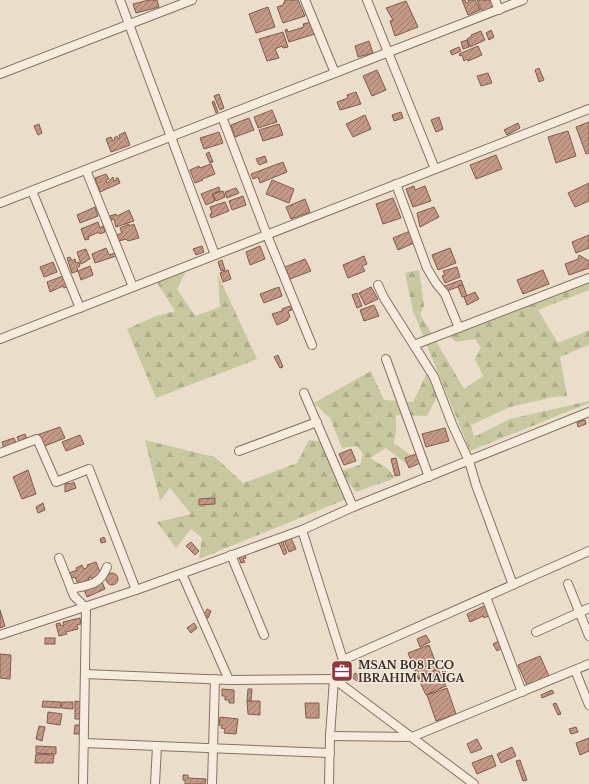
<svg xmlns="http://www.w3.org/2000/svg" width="589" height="784" font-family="'Libre Baskerville',serif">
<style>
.forest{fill:url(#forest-firs)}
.building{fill:url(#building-hatch);stroke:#825a4a}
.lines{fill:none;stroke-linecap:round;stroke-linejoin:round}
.minor-casing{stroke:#867061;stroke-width:10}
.minor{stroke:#f6ecde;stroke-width:8}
.labels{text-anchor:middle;stroke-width:3;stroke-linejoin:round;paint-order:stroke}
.poi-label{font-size:11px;font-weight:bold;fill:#382b23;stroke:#f3e9da;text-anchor:start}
</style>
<defs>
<pattern id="forest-firs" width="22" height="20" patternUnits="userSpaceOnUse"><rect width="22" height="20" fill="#c8c8a0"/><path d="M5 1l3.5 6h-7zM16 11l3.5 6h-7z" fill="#adac8a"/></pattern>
<pattern id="building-hatch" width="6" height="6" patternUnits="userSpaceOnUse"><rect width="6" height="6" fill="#c49886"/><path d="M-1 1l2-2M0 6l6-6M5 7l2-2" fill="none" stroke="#a07c6d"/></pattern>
</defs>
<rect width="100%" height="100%" fill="#eadecb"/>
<!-- forest -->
<g class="forest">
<path d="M187,269l-10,20 18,27 25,-9 -2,-32 39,84 -101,39 -29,-69 29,-13 19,-5 -19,-30z"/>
<path d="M419,270l5,36 -4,8 44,75 19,-13 -8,-17 6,-11 -6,-9 -19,3 -13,-11 146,-52v11l-51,20 20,33 31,-13v15l-29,12 7,39 -13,1 -44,10 -39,18 3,12 36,-18 79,-18v2l-119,48 -57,-140 -8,-38z"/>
<path d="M371,371l13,29 29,2 14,-29 10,24 -10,19 -31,-1v16l-2,12 18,13 -4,9 -22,-17 -16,10 18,11 7,9 -39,14 -16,-21 20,-6 3,-11 -6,-8 -15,2 -12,-30 -16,-15z"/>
<path d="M145,440l70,17 28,26 54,-20 12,-23 15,2 25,56 -150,61 3,-21 -11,-9 -15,19 -19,-26 34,-8 -21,-26 -10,13z"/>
</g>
<!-- building -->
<g class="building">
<path d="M149,0h8l2,7 -23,6 -3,-9z"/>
<path d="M285,0h13l7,16 -22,7 -6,-16 6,-2z"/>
<path d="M462,0h3l1,3 3,-1 -1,-2h7l5,10 -12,5z"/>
<path d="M477,0h14l3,7 -12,5z"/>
<path d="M406,1l12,26 -23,9 -5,-15 3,-1 -7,-12z"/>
<path d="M268,7l7,20 -19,6 -7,-19z"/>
<path d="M311,22l4,12 -26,8 -4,-12 2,-1 1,3 16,-5 -1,-3z"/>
<path d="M491,30l3,7 -5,3 -3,-7z"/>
<path d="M481,31l4,9 -15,7 -3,-8 5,-3 -1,-1z"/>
<path d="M283,32l5,15 -5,1 -1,-2 -7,3 4,9 -12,3 -8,-22z"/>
<path d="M467,40l2,7 -6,2 -2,-7z"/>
<path d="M369,41l4,12 -15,4 -3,-11z"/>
<path d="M478,46l4,9 -14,6 -1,-2 -3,2 -2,-6 -2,1 -1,-2z"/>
<path d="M459,47l2,4 -9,4 -2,-4z"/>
<path d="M539,68l5,12 -5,2 -4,-12z"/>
<path d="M377,70l9,20 -14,6 -9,-20z"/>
<path d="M488,73l4,10 -11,3 -4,-10z"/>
<path d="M356,92l5,12 -21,6 -3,-8 11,-4 -1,-3z"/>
<path d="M219,94l5,14 -4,2 -6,-14z"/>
<path d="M214,101l4,11 -2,1 -4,-11z"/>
<path d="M272,110l5,12 -19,6 -4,-11z"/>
<path d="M401,112l2,6 -9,3 -2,-6z"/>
<path d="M365,115l6,14 -18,8 -7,-13z"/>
<path d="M439,117l4,12 -7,3 -5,-12z"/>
<path d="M249,118l5,12 -19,7 -4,-12z"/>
<path d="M589,122v31l-3,1 -10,-27z"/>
<path d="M518,123l2,5 -13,7 -3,-5z"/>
<path d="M39,124l3,9 -4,2 -4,-9z"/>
<path d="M279,124l4,11 -20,6 -4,-11z"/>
<path d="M568,131l8,25 -20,7 -8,-26z"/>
<path d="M125,132l5,13 -19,7 -5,-13 5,-2 2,4 2,-1 -1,-2 3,-2 1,3 2,-1 -1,-3z"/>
<path d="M219,132l4,11 -19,6 -4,-11z"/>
<path d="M209,152l4,10 -3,1 -4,-9z"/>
<path d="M496,155l6,14 -26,10 -6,-14z"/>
<path d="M265,156l2,6 -8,3 -3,-6z"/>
<path d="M283,162l4,10 -27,11 -2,-6 -5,2 -2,-5z"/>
<path d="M211,164l4,10 -13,5 1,1 -8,3 -5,-13 9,-4 1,2z"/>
<path d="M106,174l3,5 -3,1 1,3 6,-6 1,4 3,-1 -1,-2h2l2,5 -20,9 -5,-14z"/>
<path d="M272,180l22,9 -5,14 -23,-9z"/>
<path d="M589,183v18l-14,6 -7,-14z"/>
<path d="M414,186l1,4 10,-4 6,15 -18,6 -7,-18z"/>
<path d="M219,187l1,4 -8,3 3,7 -9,4 -5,-11z"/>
<path d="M236,188l3,5 -12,5 -2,-6z"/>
<path d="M223,191l2,6 -9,4 -3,-7z"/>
<path d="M243,196l3,9 -14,5 -3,-9z"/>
<path d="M393,198l8,20 -18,6 -7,-20z"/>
<path d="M305,199l5,13 -19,7 -5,-12z"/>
<path d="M225,202l4,9 -18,7 -1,-4 2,-1 -2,-6z"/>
<path d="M95,207l3,9 -18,7 -3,-8z"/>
<path d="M434,207l5,10 -19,10 -3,-14z"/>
<path d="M129,210l5,11 -18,6 -2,-8 -3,1 -1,-4 6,-2 1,2z"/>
<path d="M98,222l2,6 3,-2 2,6 -5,2 -1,-2 -11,5 1,2 -4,1 -4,-11z"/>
<path d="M129,224v2l5,-2 5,14 -11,3 -2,-2 -7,2 -2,-6 5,-2 -2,-5z"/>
<path d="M410,231l4,12 -16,7 -5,-12z"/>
<path d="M589,235v13l-13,5 -4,-11z"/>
<path d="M202,246l2,6 -8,3 -3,-6z"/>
<path d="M260,246l5,13 -15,6 -4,-13z"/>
<path d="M106,248l3,7 6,-2 1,3 -21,7 -3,-9z"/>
<path d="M450,248l6,15 -18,7 -6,-15z"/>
<path d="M86,249l4,10 -3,1v1l-6,3 -4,-12z"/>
<path d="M579,255l10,6v7l-20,7 -4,-11 13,-5z"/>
<path d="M364,256l3,8 -5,2 3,5 -17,7 -5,-13z"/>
<path d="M70,257l2,4 3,-2 1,4 3,-1 1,4 -3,2 1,3 12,-5 3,9 -12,5 -3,-9 -6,2 -5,-15z"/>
<path d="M305,259l6,12 -21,8 -5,-12z"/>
<path d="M222,260l3,10 -4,1 -3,-9z"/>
<path d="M53,262l4,10 -13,5 -4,-10z"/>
<path d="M457,267l3,10 -15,6 -3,-7 3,-1 -2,-4z"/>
<path d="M228,270l3,9 -8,3 -3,-9z"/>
<path d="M543,270l6,14 -26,10 -6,-14z"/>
<path d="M63,276l7,10 -6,2 -1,-2 -13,6 -3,-10z"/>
<path d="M461,280l2,5 -19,7 -2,-5z"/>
<path d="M463,285l4,11 -5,1 -4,-11z"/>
<path d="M279,287l3,9 -18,7 -4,-9z"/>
<path d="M371,287l7,12 -13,6 -6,-12z"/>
<path d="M475,292l4,7 -12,6 -3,-8z"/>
<path d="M357,293l5,13 -5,2 -5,-13z"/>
<path d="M374,305l5,11 -15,5 -4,-11z"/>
<path d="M290,306l2,4 -4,1 2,6 -2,1v2l-11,5 -5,-11 10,-3v-2z"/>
<path d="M278,355l5,12 -3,1 -6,-11z"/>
<path d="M585,420l1,4 -8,3 -1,-5z"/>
<path d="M60,427l5,11 -23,9 -5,-12z"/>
<path d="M445,428l4,13 -23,6 -4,-13z"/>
<path d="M25,434l2,5 -8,3 -2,-5z"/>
<path d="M80,435l4,9 -18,7 -4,-9z"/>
<path d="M14,438l3,7 -13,4 -2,-7z"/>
<path d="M351,449l5,12 -12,4 -5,-11z"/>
<path d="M416,454l4,9 -11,5 -4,-10z"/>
<path d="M396,458l4,17 -5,1 -4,-17z"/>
<path d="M28,470l8,24 -14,5 -9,-22z"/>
<path d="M74,482l2,6 -11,4v-8l4,-1 1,1z"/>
<path d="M215,498v6l-16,1v-6z"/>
<path d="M43,503l2,7 -7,3 -2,-6z"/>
<path d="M104,537l2,5 -5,1 -1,-4z"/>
<path d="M291,538l5,11 -7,3 -5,-12z"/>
<path d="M191,542l8,9 -4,4 -9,-9z"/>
<path d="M283,542l4,11 -3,2 -5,-12z"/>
<path d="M245,555l1,3 -3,1 2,3 -4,1 -2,-6z"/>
<path d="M96,562l6,15 -9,3 -1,-3 -4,1 1,2 -7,4 -2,-1 -2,1 -3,-7 -3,1 -3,-5 8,-3 -1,-2 6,-3 2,4 4,-2 -1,-2z"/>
<circle cx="112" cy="579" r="6"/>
<path d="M102,582l3,7 -18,8 -3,-7z"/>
<path d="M486,605l5,10 -7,3 -1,-2 -13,6 -3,-8z"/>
<path d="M207,609l4,2 -3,7 -4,-3z"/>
<path d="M0,610l5,16 -5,2z"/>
<path d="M80,618l1,6 -4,1 1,4 -12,3 1,2 -8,2 -3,-12 4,-1 1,3 3,-1 -1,-3z"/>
<path d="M194,623l3,5 -6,5 -4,-5z"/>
<path d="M426,635l4,7 -10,5 -3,-8z"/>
<rect x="45" y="638" width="10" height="6"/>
<path d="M499,641l3,7 -5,3 -4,-7z"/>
<path d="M429,645l9,24 -20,9 -10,-25z"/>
<path d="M0,654l11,1 -1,24 -10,-1z"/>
<path d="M540,656l9,20 -22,9 -9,-20z"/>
<path d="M438,669l8,17 -20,9 -8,-17z"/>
<path d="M355,673l8,5 -4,5 -7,-6z"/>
<path d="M447,688l9,26 -20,7 -9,-26z"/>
<path d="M222,689l12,1v13h-5v-3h-4v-4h-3z"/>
<path d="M248,689h4l-1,12h-4z"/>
<path d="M552,690l2,3 -12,5 -1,-3z"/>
<path d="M43,701l18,1 -1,6 -18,-1z"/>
<path d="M75,701l6,1 -1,17h-5z"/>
<path d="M247,701h13v14l-12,-1z"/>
<path d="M62,702h11v7l-12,-1z"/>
<path d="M305,703h14v15h-13z"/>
<path d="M556,703l5,11 -3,1 -5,-11z"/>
<path d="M48,712l14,2 -2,11 -13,-2z"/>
<path d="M220,717l18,2 -2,15 -12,-1 1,-4 -4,-1 1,-2 -3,-1z"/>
<path d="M75,725h5l-1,9h-5z"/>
<path d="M39,726l6,1 -3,14 -6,-2z"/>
<path d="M576,727l2,5 -7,2 -2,-5z"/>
<path d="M589,738v13l-9,4 -4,-12z"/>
<path d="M477,739l5,10 -11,4 -4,-9z"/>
<path d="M36,746l20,1v7l-20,-1z"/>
<path d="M512,747l4,9 -15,7 -4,-9z"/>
<path d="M36,754l18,1 -1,8h-18z"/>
<path d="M492,755l4,11 -19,8 -5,-11z"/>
<path d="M520,760l7,20 -4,1 -7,-20z"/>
<path d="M183,775h5v3l18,1 -1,5h-20v-4h-2z"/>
</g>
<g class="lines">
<!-- minor casing -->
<g class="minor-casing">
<g id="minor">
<path d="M120,0l95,255"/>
<path d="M305,0l30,73"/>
<path d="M367,0l68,169"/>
<path d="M495,0l4,10"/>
<path d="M0,74l192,-74"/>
<path d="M222,117l45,118 45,110"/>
<path d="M86,170l47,117"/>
<path d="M396,184l31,84 9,15 9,11 14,34"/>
<path d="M32,191l48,117"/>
<path d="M0,203l523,-203"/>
<path d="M378,285l6,13 50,79 18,47 17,37 7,24 37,100"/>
<path d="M0,339l589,-230"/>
<path d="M414,345l175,-67"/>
<path d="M386,359l43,118"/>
<path d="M304,393l49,114"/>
<path d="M239,451l78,-29"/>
<path d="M0,453l37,-14 19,43 33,-13 47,121"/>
<path d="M302,530l41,130"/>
<path d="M231,555l33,80"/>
<path d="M59,558l15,38 12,12 -3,176"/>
<path d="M182,574l47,106"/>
<path d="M568,584l21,52"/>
<path d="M71,589c18,-4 29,-4 36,-22"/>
<path d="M486,597l36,95"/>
<path d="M536,632l53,-24"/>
<path d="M0,635l136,-45 166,-60 51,-23 236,-95"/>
<path d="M575,670l14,35"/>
<path d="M85,674l144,6 105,-1 140,105"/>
<path d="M330,736l82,1 177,-73"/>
<path d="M84,743l246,10"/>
<path d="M155,784l2,-38"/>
<path d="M212,784l3,-105"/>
<path d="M329,784l1,-48 4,-57 9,-19 246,-109"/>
</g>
</g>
<!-- minor -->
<use href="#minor" class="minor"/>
</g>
<!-- icons -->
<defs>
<g id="office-square" transform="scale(1.15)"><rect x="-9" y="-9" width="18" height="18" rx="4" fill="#8e3842" stroke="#f3e9da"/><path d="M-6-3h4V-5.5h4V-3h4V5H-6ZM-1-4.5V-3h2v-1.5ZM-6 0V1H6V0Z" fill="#fff"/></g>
</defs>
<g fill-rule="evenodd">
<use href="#office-square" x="342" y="671"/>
</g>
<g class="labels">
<!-- poi labels -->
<g class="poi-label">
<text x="358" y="669">MSAN B08 PCO<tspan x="358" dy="13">IBRAHIM MAÏGA</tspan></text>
</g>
</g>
</svg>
